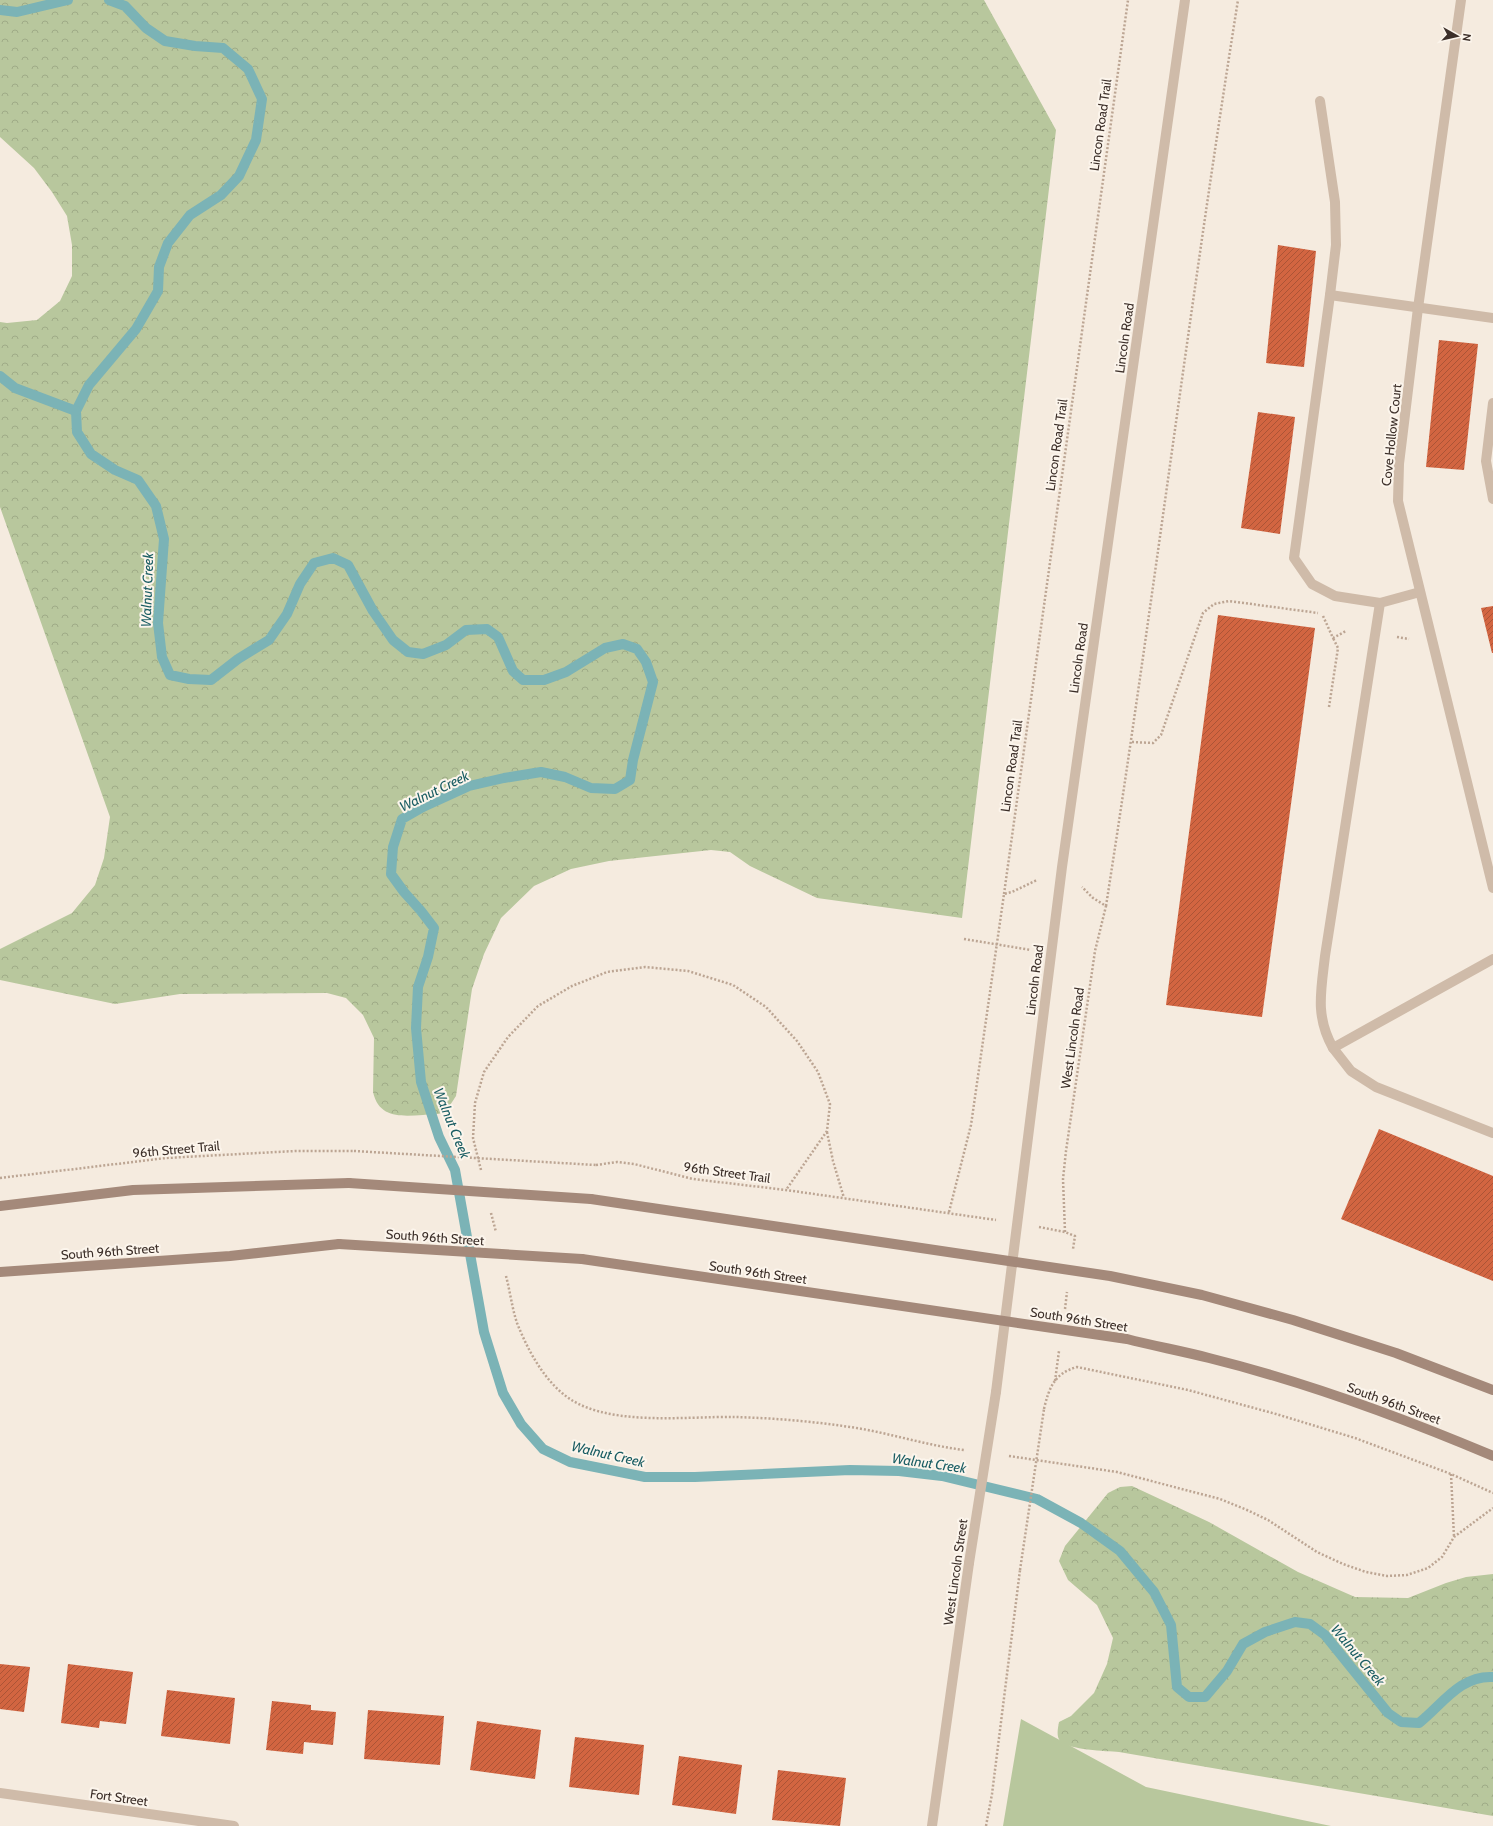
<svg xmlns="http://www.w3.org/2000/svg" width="1493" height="1826" font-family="Cabin,sans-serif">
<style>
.grass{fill:#b8c79d}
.forest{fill:url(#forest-crowns)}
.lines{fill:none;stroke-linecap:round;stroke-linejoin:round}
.stream{stroke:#7bb3b6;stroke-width:10}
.building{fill:url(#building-hatch)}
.path{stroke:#bca593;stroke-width:2.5;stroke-dasharray:2 2;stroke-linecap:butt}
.service{stroke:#cfbba9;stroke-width:10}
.minor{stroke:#cfbba9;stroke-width:10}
.tertiary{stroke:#cfbba9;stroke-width:10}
.secondary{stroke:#a4897a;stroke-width:10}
.path-bridge{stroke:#bca593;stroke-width:2.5;stroke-dasharray:2 2;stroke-linecap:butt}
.tertiary-bridge{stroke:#cfbba9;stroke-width:10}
.secondary-bridge{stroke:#a4897a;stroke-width:10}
.labels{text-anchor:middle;stroke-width:4;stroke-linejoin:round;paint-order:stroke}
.street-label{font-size:13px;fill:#3c2f29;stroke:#fcf5ec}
.water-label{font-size:14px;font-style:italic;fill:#1a5d63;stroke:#fcf5ec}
</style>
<defs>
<pattern id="forest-crowns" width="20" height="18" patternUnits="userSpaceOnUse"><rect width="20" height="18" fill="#b8c79d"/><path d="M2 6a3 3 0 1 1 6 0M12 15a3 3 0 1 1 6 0" fill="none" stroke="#9fab87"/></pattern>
<pattern id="building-hatch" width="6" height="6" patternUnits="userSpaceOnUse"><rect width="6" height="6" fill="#d26541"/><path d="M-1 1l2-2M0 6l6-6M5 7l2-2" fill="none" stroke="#ac5436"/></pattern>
</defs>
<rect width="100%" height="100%" fill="#f5ebdf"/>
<!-- grass -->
<path class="grass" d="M1021,1719l125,68 185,39h-328z"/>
<!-- forest -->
<g class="forest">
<path d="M0,0h984l72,130 -94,788 -145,-20 -67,-32 -20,-14 -19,-2 -102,11 -38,8 -37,17 -33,32 -17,36 -12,35 -16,107c-4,6 -8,13 -14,17 -5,2 -13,1 -19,2 -21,1 -44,4 -50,-23l1,-54 -11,-23 -17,-17 -19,-5 -147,1 -65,10 -115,-24v-31l72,-36 23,-28 9,-27 6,-41 -110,-310v-185l7,1 30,-3 23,-19 12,-25v-31l-5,-29 -15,-24 -18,-24 -34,-31z"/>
<path d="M1132,1486l77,36 89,50 57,25 53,1 38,-15 20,-6 27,-3v242l-374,-64c-13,-1 -50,-2 -59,-11 -4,-5 -2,-13 -1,-19l12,-6 23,-23 13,-29 6,-26 -16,-33 -29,-25 -9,-19 6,-15 43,-53 12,-6z"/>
</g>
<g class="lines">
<!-- stream -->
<g class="stream">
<path d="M109,0l16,6 21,22 19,13 30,5 28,2 25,21 14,30 -6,41 -17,36 -18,19 -31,20 -22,28 -9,24 -1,24 -22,38 -47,56 -13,26 1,21 14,22 24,16 23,10 18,26 8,33 -6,84 4,34 8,18 19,4 22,1 27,-21 31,-19 18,-26 13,-30 14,-21 19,-5 15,7 25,46 20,29 15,12 15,2 23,-9 20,-15 21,-1 11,8 15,34 10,9h21l22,-8 39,-24 18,-4 14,5 9,13 7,20 -20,78 -3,20 -15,9 -24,-1 -26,-11 -24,-5 -37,6 -35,8 -46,21 -21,12 -9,28 -2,27 13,18 17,19 13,17 -6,29 -10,30 -2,41 5,54 18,55 16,33 29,162 19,61 18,31 22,25 27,13 75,15h50l155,-7 49,1 43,5 95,23 44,24 39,28 34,41 17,33 6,62 12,10h16l22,-26 16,-27 22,-12 30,-10 15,2 15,11 63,78 13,9 18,1c23,-18 41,-48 74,-46"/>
<path d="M0,10l17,2 51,-12"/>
<path d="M0,376l15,12 61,23"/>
</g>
</g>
<!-- building -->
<g class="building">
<path d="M1278,245l38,6 -12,116 -38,-4z"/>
<path d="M1439,340l39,4 -14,126 -38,-3z"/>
<path d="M1258,412l37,5 -15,117 -39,-6z"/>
<path d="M1493,606v47h-1l-11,-45z"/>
<path d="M1218,615l97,13 -53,389 -96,-12z"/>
<path d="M1379,1129l114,47v105l-152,-62z"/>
<path d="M0,1664l30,3 -6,45 -24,-3z"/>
<path d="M68,1664l65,8 -7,52 -26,-3 -1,7 -38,-5z"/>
<path d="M167,1690l68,8 -5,46 -69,-8z"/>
<path d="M272,1701l39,4v5l25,2 -3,33 -29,-3 -1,12 -37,-4z"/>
<path d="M368,1710l76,6 -4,49 -76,-6z"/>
<path d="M477,1721l64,9 -6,49 -65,-9z"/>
<path d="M575,1737l69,8 -5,50 -70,-8z"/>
<path d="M679,1756l63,9 -6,49 -64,-9z"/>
<path d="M778,1770l68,8 -6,48 -68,-6z"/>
</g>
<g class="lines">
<!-- path -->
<g class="path">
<path d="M1323,616l10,22 13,-7"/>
<path d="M1397,637l12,2"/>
<path d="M1329,707l9,-59 -5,-10"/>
<path d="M1132,742l21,1 8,-8 42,-122 11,-9 15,-3 89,12"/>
<path d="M1004,894l124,-894"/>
<path d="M1106,906c47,-301 84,-604 132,-906"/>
<path d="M964,939l67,11"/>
<path d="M827,1132l6,29 11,37"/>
<path d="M596,1165l21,-3 17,2 59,15 93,11 210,30"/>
<path d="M481,1170l-8,-32 2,-35 9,-31 24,-35 30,-31 34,-20 35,-14 38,-5 43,4 45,14 33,22 31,34 21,31 12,32 -3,27 -41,59"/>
<path d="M0,1178l166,-20 129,-7h59"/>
<path d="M949,1212l22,-87 33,-231 8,-2 25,-12"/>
<path d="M491,1213l5,19"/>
<path d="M1039,1227l26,5 10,4 -2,13"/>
<path d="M1065,1232l-2,-53 3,-28 29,-200 11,-45 -13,-8 -11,-11"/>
<path d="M506,1276c4,15 6,32 11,47 10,25 24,52 45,70 40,35 123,23 173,24 36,1 73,4 108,9 41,5 80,19 121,24"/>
<path d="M1065,1309l2,-17"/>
<path d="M1055,1381l4,-30"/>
<path d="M1044,1409c5,-22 11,-36 33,-42l111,23 88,24 79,24 96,36 42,19"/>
<path d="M1009,1456l108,16 103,27 27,11 21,10 49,32 26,12 23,8 21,4 20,-1 21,-7 14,-11 12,-20 39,-29"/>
<path d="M1451,1474l3,63"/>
<path d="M986,1826l6,-32 28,-224"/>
</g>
<!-- service -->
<g class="service">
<path d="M1320,101l15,101 1,43 -6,50"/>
<path d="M1493,403l-7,58 7,38"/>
<path d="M1420,592l-40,11 -55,353c-4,35 -10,60 8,92l160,-89"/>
<path d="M1380,603l-45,-7 -23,-12 -18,-26 36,-263 163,23"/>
<path d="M1333,1048l18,23 25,16 117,46"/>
</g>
<!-- minor -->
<g class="minor">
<path d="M1461,0l-43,308 -19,156 -1,37 95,387"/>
<path d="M0,1793l234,33"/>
</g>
<!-- tertiary -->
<g class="tertiary">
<path d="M996,1392l66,-525 123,-867"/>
<path d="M932,1826l37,-263"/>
</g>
<!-- secondary -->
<g class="secondary">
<path d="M591,1199l519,77 92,19 91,25 103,33 97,37"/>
<path d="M0,1206l133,-16 216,-7"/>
<path d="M582,1259l545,80c27,7 55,12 82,19 97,24 192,59 284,98"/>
<path d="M0,1272l230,-16 109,-12"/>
</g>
<!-- path-bridge -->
<g class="path-bridge">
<path d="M354,1151l242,14"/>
<path d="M1020,1570l24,-161"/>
</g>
<!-- tertiary-bridge -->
<path class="tertiary-bridge" d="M969,1563l27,-171"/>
<!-- secondary-bridge -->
<g class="secondary-bridge">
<path d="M349,1183l242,16"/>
<path d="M339,1244l243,15"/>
</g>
</g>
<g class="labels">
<!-- street labels -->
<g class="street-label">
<text transform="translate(1100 125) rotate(-82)" y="5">Lincon Road Trail</text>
<text transform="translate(1124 338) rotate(-82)" y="5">Lincoln Road</text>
<text transform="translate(1391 435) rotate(-84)" y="5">Cove Hollow Court</text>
<text transform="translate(1056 445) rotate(-82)" y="5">Lincon Road Trail</text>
<text transform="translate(1078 658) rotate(-82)" y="5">Lincoln Road</text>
<text transform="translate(1011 766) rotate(-82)" y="5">Lincon Road Trail</text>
<text transform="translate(1034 980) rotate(-83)" y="5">Lincoln Road</text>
<text transform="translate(1072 1038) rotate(-82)" y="5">West Lincoln Road</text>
<text transform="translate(176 1149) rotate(-5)" y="5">96th Street Trail</text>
<text transform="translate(727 1172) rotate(8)" y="5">96th Street Trail</text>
<text transform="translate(435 1237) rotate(4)" y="5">South 96th Street</text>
<text transform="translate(110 1251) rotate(-4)" y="5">South 96th Street</text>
<text transform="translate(758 1272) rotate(8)" y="5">South 96th Street</text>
<text transform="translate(1079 1319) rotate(9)" y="5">South 96th Street</text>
<text transform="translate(1394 1403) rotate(20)" y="5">South 96th Street</text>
<text transform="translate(955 1572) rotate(-82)" y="5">West Lincoln Street</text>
<text transform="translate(119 1797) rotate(8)" y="5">Fort Street</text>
</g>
<!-- water labels -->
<g class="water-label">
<text transform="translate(147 590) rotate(-88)" y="5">Walnut Creek</text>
<text transform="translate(434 791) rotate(-26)" y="5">Walnut Creek</text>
<text transform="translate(452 1123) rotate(68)" y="5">Walnut Creek</text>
<text transform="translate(608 1454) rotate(13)" y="5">Walnut Creek</text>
<text transform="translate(929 1463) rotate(8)" y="5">Walnut Creek</text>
<text transform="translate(1358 1655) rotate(50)" y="5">Walnut Creek</text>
</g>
</g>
<!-- north arrow -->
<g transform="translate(1457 36) rotate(98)" stroke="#fcf5ec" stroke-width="3" paint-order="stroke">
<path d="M0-3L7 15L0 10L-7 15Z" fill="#3c2f29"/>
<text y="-6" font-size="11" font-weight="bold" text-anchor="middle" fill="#3c2f29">N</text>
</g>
</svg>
